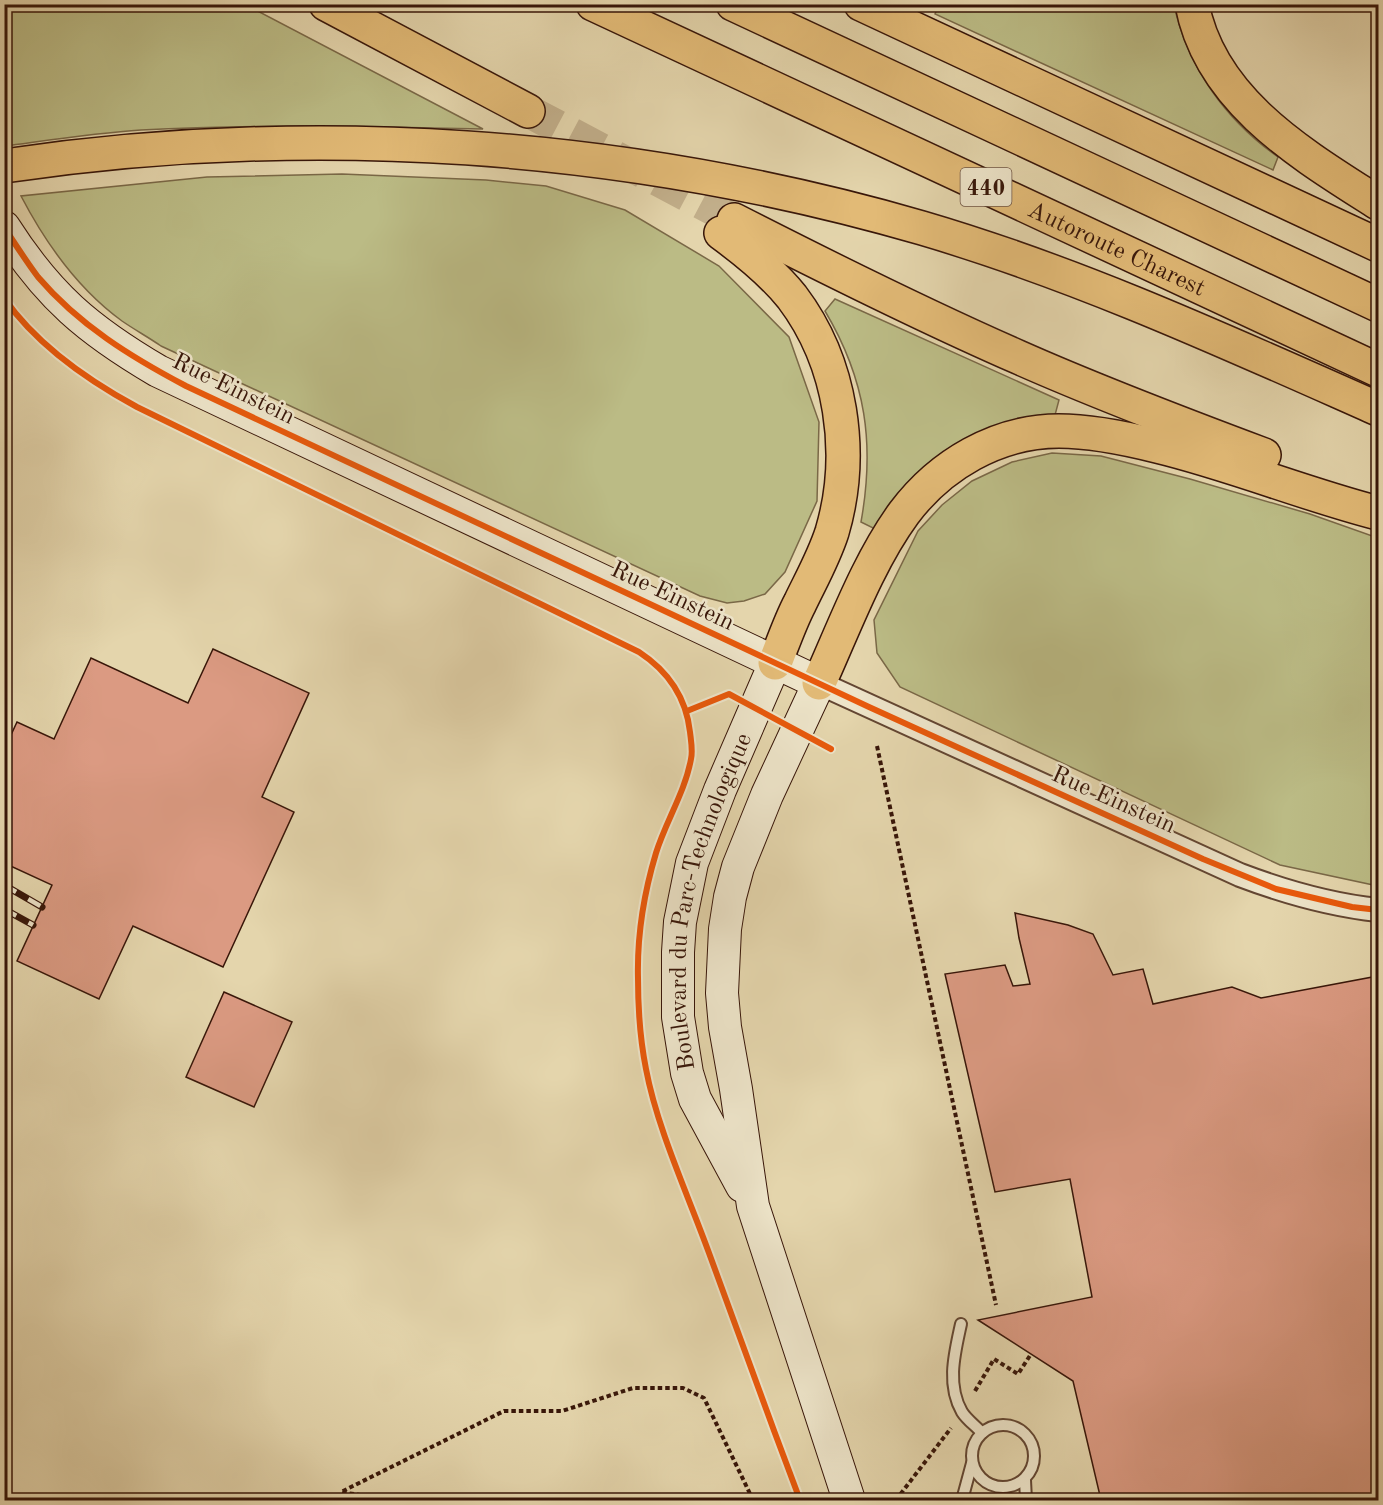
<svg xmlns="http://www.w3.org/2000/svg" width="1383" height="1505" font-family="'Old Standard TT',serif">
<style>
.green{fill:#bbbb85;stroke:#7a6847;stroke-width:1.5}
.building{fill:#db9a82;stroke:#381609;stroke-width:1.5}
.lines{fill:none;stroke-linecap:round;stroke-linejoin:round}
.highway-tunnel{stroke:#c2af8b;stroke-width:33;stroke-dasharray:33 16;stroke-linecap:butt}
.lane-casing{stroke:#634632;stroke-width:14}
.street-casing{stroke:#634632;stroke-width:26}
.secondary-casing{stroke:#381609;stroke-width:34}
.highway-casing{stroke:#381609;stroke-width:36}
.path{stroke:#381609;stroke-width:4;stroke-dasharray:4.5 3;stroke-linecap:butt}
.lane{stroke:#ede4c9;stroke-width:10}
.street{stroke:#ede4c9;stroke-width:22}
.secondary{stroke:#ede4c9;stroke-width:32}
.highway{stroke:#e2ba76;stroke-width:33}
.rail-casing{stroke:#381609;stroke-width:7}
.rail{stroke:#ede4c9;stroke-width:4.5;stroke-dasharray:14;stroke-linecap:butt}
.cycleway-casing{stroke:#ede4c9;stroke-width:10}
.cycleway{stroke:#e8590c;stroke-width:6}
.labels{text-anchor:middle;stroke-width:5;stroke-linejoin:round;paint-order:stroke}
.shield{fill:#ede4c9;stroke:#6e5443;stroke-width:1.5}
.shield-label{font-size:22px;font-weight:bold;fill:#381609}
.street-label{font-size:24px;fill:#381609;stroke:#ede4c9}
</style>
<rect width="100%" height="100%" fill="#e4d5ac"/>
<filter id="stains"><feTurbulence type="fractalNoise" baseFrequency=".00333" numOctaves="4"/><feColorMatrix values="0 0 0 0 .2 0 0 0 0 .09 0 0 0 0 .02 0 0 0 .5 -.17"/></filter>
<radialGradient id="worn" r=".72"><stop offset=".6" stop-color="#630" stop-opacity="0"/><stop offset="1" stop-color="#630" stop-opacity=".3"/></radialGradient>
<!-- green -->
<g class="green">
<path d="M4,5h242l237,124c-114,-3 -228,-5 -342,1 -46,3 -91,10 -136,16z"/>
<path d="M939,5h235c14,63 52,115 104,152l-5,13 -338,-156z"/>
<path d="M342,174l144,6 60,6 79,24 94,56 70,71 30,85 -2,79 -32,71 -20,22 -21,7 -17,2 -27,-7 -539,-250c-13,-9 -26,-16 -39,-25 -44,-32 -76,-77 -101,-125l186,-19z"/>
<path d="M835,299l224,101 -4,15 -180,114 -14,-7c14,-78 5,-142 -36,-211z"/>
<path d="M1052,453l49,3 89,23 120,35 68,24v348l-98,-21 -380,-178 -23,-34 -3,-33 44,-89 24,-26 30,-24 40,-19z"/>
</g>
<!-- building -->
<g class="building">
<path d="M213,649l96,44 -47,104 32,15 -71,155 -90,-41 -34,73 -82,-38 35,-76 -48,-22v-113l13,-28 37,17 37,-81 97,45z"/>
<path d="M1015,913l53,12 25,9 20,41 30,-6 10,35 79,-17 29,11 117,-22v524h-277l-28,-119 -95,-61 114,-23 -22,-118 -75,13 -50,-218 60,-9 8,21 17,-2 -11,-46z"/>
<path d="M224,992l68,30 -38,85 -68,-30z"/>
</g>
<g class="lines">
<!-- highway-tunnel -->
<path class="highway-tunnel" d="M528,111l206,109"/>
<!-- lane casing -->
<g class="lane-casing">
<g id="lane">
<path d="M961,1324c-6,28 -15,60 1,88 5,8 14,14 20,21"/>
<circle cx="1003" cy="1456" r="31"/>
<path d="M1025,1480l1,20"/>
<path d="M962,1500l10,-37"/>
</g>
</g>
<!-- street casing -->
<g class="street-casing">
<path id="street" d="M819,683l421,192c45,17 90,30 138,35"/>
</g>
<!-- secondary casing -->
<g class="secondary-casing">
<g id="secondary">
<path d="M4,227c44,69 84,103 154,144l661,312 -52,112 -29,72 -8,30 -5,32 -3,64 3,34 11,62 17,117 96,294"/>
<path id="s1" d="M742,1186l-47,-87 -8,-26 -9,-56v-65l2,-30 12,-59 28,-73 55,-127"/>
</g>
</g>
<!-- highway casing -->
<g class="highway-casing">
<g id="highway">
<path d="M326,4l202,107"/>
<path id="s2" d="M593,4l785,366"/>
<path d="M733,4l645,301"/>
<path d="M861,4l517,241"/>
<path d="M1192,4c18,97 111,151 186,199"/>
<path d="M4,166c306,-45 621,-24 918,62 157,46 307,115 456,181"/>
<path d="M734,220c94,48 188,95 284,137 81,36 163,67 246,98"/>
<path d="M721,233c26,19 51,39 71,64 50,66 63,157 40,235 -8,25 -21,48 -32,71 -10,19 -17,40 -25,60"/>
<path d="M819,683c25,-55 49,-121 85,-170 36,-48 93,-82 155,-82 33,0 66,7 98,15 75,18 147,48 221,67"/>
</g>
</g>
<!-- path -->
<g class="path">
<path d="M877,746l119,559"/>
<path d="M975,1391l19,-32 24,15 13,-20"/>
<path d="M391,1500l-50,-8 163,-81h58l71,-23h50l21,10 49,102"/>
<path d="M896,1500l55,-72"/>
</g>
<!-- lane -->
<use href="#lane" class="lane"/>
<!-- street -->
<use href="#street" class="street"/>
<!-- secondary -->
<use href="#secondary" class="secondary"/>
<!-- highway -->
<use href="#highway" class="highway"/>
<!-- rail casing -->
<g class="rail-casing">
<g id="rail">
<path d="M4,885l38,22"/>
<path d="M4,909l29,16"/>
</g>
</g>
<!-- rail -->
<use href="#rail" class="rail"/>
<!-- cycleway casing -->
<g class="cycleway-casing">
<g id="cycleway">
<path d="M4,227c11,17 22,34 34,50 41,48 93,80 148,109l683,321 334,152 73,30 76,18 26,3"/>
<path d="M4,298c32,46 85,83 133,109l502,245c29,19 47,44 51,80 1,9 3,19 1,27 -6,33 -25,62 -35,94 -12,40 -19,83 -18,125 0,30 2,61 8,91 11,59 42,126 63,184 30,83 60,165 91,247"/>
<path d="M687,711l42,-17 102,55"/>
</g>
</g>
<!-- cycleway -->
<use href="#cycleway" class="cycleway"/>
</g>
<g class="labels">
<!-- shield labels -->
<rect class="shield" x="960.5" y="168" width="51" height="38" rx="4.5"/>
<g class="shield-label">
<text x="986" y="195">440</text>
</g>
<!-- street labels -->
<g class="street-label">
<text dy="8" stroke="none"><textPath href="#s2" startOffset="578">Autoroute Charest</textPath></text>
<text transform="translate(234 388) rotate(26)" y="8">Rue Einstein</text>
<text transform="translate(673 595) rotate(25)" y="8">Rue Einstein</text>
<text transform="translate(1114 799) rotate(24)" y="8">Rue Einstein</text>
<text dy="8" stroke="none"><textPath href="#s1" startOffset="303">Boulevard du Parc-Technologique</textPath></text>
</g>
</g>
<!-- margin -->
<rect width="1383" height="1505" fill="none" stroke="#e4d5ac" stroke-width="24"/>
<rect x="6" y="6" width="1371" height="1493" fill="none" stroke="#381609" stroke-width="3"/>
<rect x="12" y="12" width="1359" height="1481" fill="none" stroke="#381609" stroke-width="1.5"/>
<rect width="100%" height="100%" filter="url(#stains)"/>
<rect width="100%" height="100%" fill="url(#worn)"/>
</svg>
